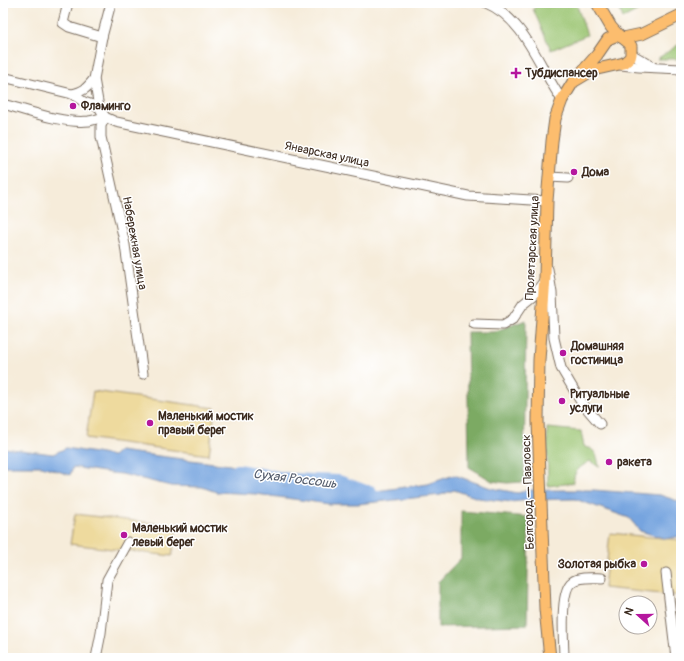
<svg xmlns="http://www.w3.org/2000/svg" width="684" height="661" font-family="Pangolin,sans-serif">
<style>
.green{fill:#9bc572;stroke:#6b7848}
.forest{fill:#7caa64;stroke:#5c6a41}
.sand{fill:#eeda9e;stroke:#94825e}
.water{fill:#76a4df;stroke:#58677e}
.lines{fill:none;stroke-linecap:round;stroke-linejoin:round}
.river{stroke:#76a4df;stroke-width:14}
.minor-casing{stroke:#7c6e60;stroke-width:11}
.major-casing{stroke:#7c6e60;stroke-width:13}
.minor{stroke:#fff;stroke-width:9}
.major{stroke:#fcbd6e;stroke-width:11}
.poi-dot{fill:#b5179e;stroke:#fff;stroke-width:1.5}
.labels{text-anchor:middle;stroke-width:3;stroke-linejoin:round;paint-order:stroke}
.poi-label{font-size:12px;font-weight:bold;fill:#3b2a1e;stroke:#fff;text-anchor:start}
.street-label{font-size:12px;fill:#3b2a1e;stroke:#fff}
.water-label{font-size:13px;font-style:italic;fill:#535b6b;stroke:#fff}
</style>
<rect width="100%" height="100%" fill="#fff"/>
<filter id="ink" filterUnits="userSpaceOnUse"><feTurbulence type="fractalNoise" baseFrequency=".025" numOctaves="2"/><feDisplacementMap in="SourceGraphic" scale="8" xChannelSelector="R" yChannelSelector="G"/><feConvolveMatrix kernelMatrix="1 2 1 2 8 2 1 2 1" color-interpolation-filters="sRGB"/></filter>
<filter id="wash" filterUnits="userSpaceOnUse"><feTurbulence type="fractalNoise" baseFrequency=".012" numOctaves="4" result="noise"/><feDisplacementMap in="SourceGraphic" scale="16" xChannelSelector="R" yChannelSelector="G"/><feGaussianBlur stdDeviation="0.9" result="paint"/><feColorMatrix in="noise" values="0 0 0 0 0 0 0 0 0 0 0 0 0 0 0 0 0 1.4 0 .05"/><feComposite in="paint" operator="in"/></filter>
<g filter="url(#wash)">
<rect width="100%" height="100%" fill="#f6ecda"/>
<!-- green -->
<g class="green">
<path d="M540,3h36l11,32 -36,15 -18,-41z"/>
<path d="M617,3h35l-29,15z"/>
<path d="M681,43v16h-24z"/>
<path d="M547,428l34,3 3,15 3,2h3c7,5 8,11 9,19l-9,-6c-8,5 -18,10 -16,22l-26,3z"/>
</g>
<!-- forest -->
<g class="forest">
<path d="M526,320l-2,162 -17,1 -15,-2 -23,-14 -2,-135h26z"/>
<path d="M461,511l68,6 -2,108 -89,2v-45l23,-24z"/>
</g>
<!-- sand -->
<g class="sand">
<path d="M93,391l122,17 -6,47 -123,-17z"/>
<path d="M75,514l102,12 -5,30 -102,-12z"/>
<path d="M610,533l71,7v56l-77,-8z"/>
</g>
<!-- water -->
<path class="water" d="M3,448l50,6 13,-6 47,8 6,-5 111,14 33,12 20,9 34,1 13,-5h9l15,6 21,3 53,-7 26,-9 37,13 27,5 10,-3h66l66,5 21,7v34l-15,3 -26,-8 -11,-13 -54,-19 -46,1 -18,2 -33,-4 -24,-8 -13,5 -83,9h-29l-73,-10 -40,-2 -14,-5 -31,-1 -49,-12 -12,-1 -37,-6 -3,8 -28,-9h-39z"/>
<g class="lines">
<!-- river -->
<path class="river" d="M238,471l52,9 49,2 27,10h4"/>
</g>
</g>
<g filter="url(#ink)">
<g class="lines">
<!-- minor casing -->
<g class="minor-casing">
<g id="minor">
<path d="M68,3l-5,20 6,4 33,10"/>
<path d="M486,3c39,16 53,64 76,97"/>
<path d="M631,54l21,12"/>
<path d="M621,65l18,2 42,2"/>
<path d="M3,77l69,17 12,8 15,5"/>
<path d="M72,94c12,-3 14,-5 22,-15"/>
<path d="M3,104c26,7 59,20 86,17 5,-1 11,-3 16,-4"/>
<path d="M105,117l11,5 352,74 79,5"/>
<path d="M105,117l-4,9v11l24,108 18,129"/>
<path d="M105,117l-6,-10 -5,-28 8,-42 9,-34"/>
<path d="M549,177l19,1"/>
<path d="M548,269l4,24 2,45 7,30 20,34 19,22"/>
<path d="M474,324l29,1 10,-6 10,-15 10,-8 11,-15"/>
<path d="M666,573l10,85"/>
<path d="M96,658l5,-25 6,-53 21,-38"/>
<path d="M564,658c0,-16 -5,-67 8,-76 7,-6 22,-4 30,-4"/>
</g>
</g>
<!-- major casing -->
<g class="major-casing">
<g id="major">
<path d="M597,3l14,24 8,9"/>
<path d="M623,38l19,-4 39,-19"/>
<path d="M550,658l-5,-49 -7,-188 1,-61 6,-83 2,-76 5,-60 3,-22 7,-19 11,-18 24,-27 11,-16 7,-3h4l4,2 6,5 2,3v8l-1,4 -6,5 -31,7 -20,12"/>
</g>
</g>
<!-- minor -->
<use href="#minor" class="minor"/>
<!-- major -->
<use href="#major" class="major"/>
</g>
</g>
<!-- markers -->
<g class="poi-dot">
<path d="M514 67h4v4h4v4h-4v4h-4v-4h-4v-4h4z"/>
<circle cx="73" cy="106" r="4"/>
<circle cx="574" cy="172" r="4"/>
<circle cx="563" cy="353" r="4"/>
<circle cx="562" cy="401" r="4"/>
<circle cx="150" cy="423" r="4"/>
<circle cx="609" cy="462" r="4"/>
<circle cx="124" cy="535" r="4"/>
<circle cx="644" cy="564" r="4"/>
</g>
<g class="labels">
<!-- poi labels -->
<g class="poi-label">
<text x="525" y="77">Тубдиспансер</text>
<text x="81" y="110">Фламинго</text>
<text x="582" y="176">Дома</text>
<text x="571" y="350">Домашняя<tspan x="571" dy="14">гостиница</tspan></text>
<text x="570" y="398">Ритуальные<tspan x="570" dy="14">услуги</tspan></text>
<text x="158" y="420">Маленький мостик<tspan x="158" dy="14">правый берег</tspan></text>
<text x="617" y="466">ракета</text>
<text x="132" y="532">Маленький мостик<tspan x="132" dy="14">левый берег</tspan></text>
<text x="636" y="568" text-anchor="end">Золотая рыбка</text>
</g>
<!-- street labels -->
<g class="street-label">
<text transform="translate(327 154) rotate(12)" y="4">Январская улица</text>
<text transform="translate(135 243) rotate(80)" y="4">Набережная улица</text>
<text transform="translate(532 248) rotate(-87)" y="4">Пролетарская улица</text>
<text transform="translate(528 492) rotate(-92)" y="4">Белгород — Павловск</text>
</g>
<!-- water labels -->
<g class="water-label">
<text transform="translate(295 478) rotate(7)" y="5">Сухая Россошь</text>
</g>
</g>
<!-- margin -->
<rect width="684" height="661" fill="none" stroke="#fff" stroke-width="16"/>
<!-- north arrow -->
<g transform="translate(638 615) rotate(291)"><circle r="19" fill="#ffffff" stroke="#b1aaa5"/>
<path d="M0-3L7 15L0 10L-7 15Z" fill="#b5179e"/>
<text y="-6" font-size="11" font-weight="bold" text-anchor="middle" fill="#3b2a1e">N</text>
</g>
</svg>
